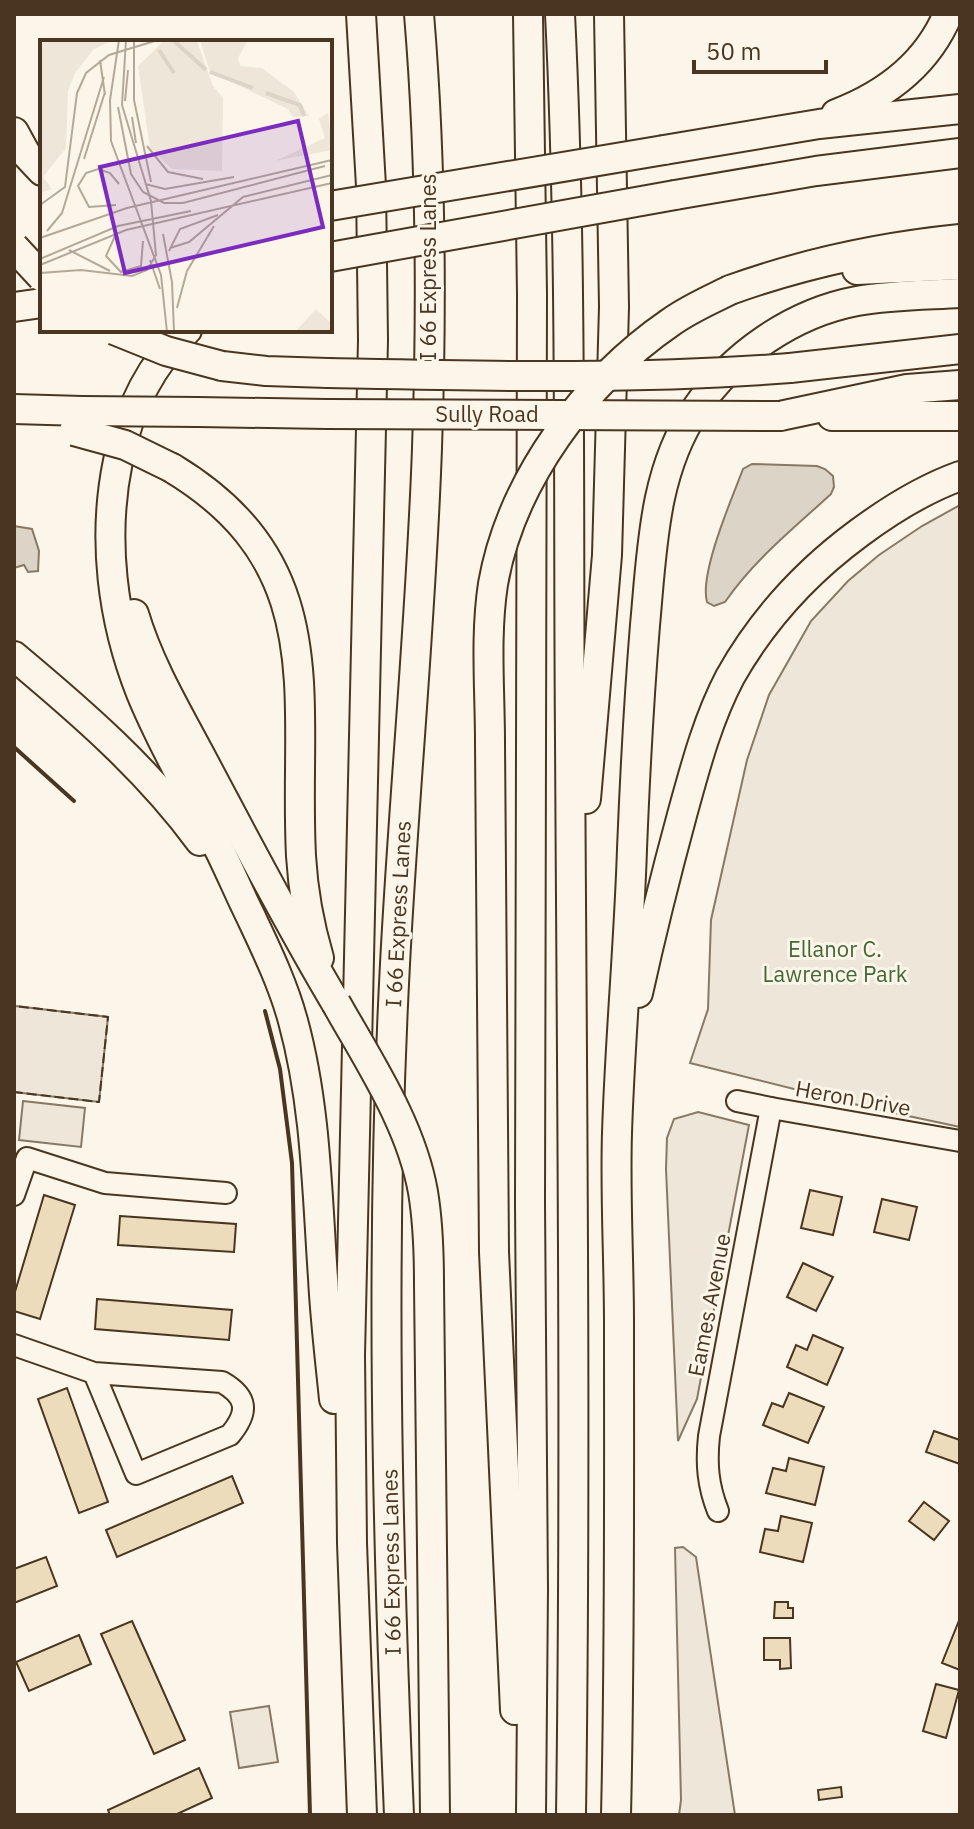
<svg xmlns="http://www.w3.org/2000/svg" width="974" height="1829" font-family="'IBM Plex Sans',sans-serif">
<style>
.green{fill:#ede6d9;stroke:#887966;stroke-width:2}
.water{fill:#dcd4c6;stroke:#887966;stroke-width:2}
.building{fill:#ecdcbc;stroke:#4a3520;stroke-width:2}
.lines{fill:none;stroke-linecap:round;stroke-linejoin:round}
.minor-casing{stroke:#4a3520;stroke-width:24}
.highway-casing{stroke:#4a3520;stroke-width:32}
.minor{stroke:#fbf6e9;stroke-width:20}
.highway{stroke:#fbf6e9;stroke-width:28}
.highway-bridge-casing{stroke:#4a3520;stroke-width:32;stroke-linecap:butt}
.highway-bridge{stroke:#fbf6e9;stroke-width:28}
.fence{stroke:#4a3520;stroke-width:2;stroke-dasharray:10 4;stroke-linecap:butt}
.wall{stroke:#4a3520;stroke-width:4}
.labels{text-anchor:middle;stroke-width:6;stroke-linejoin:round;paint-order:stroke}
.street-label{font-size:22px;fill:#4a3520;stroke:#fbf6e9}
.park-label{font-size:22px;fill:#436837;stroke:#fbf6e9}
.inset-river{fill:none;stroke:#dcd4c6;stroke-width:4}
.inset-road{fill:none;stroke:#b4a999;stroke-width:2}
.view{fill:#7b2cbf;fill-opacity:0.15;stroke:#7b2cbf;stroke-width:4}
.inset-edge{fill:none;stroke:#4a3520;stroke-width:4}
</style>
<rect width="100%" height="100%" fill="#fbf6e9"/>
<!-- green -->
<g class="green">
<path d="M960,505v622l-94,-20 -176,-44 18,-54 3,-89 36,-160 22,-65 42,-74 37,-40 31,-26 43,-29z"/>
<path d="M15,1006l93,11 -9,85 -85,-10z"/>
<path d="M23,1101l62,7 -4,39 -62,-7z"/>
<path d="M698,1112l51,13 -52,274 -19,42 -12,-272 1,-31 7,-19z"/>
<path d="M683,1547l13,10 39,258h-56l2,-15 -6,-252z"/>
<path d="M269,1706l9,56 -39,6 -9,-56z"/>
</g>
<!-- water -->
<g class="water">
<path d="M752,464l65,2 8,3 8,7 1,11 -3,7c-38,35 -77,66 -106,108l-11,4 -7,-4c-8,-28 25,-104 36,-133z"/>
<path d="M14,526l18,3 7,22 -1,20 -10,1 -4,-7 -10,3z"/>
</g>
<!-- building -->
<g class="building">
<path d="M810,1190l32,7 -9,38 -32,-7z"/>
<path d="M44,1195l31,10 -35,114 -26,-8v-16z"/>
<path d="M882,1199l35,8 -8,33 -35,-8z"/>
<path d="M120,1216l116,8 -2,28 -116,-7z"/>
<path d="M803,1263l30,14 -17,34 -29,-14z"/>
<path d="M97,1299l135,11 -3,30 -134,-11z"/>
<path d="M813,1335l30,13 -16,37 -40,-18 9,-22 11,5z"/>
<path d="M67,1388l41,114 -29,11 -41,-114z"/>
<path d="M789,1393l35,14 -16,36 -45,-18 9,-22 11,4z"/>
<path d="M934,1431l26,9v24l-34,-12z"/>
<path d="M789,1458l35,9 -9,38 -49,-12 7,-25 13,3z"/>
<path d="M232,1476l11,27 -126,54 -11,-27z"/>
<path d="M924,1502l25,19 -15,19 -25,-19z"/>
<path d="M781,1516l31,7 -9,39 -43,-10 5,-23 13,2z"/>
<path d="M46,1557l11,29 -43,17v-34z"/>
<path d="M775,1602h13v6h5v10h-19z"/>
<path d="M960,1618v52l-18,-7z"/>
<path d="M132,1621l53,119 -31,14 -53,-120z"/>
<path d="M79,1635l12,29 -62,27 -13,-29z"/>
<path d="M764,1638h26l1,30 -11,1v-9h-16z"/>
<path d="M936,1684l23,6 -13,48 -23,-7z"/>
<path d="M199,1768l13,30 -37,17h-65l-2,-5z"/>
<path d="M841,1787l1,10 -23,3 -1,-10z"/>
</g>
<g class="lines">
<!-- minor casing -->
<g class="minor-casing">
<g id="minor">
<path d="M737,1101l34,7 189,33"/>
<path d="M14,1195l13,-37 78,25 121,10"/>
<path d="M14,1345l80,28 128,9c26,15 27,30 8,53l-94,39 -42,-101"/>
<path d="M718,1511c-10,-25 -12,-47 -9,-75l62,-328"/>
</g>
</g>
<!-- highway casing -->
<g class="highway-casing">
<g id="highway">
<path d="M361,14l10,172 2,154 -23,1015 2,188 10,272"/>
<path d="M528,14l4,281 -2,909 3,385 -2,226"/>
<path d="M560,14c12,241 8,483 10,724 2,359 6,718 1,1077"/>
<path d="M836,114c50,-19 91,-50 112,-100"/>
<path d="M14,132l12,22 16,17"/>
<path d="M664,150l155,-26 141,-15"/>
<path d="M675,195l141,-24 144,-18"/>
<path d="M857,270l103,-5"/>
<path d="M730,290c75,-27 151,-43 230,-51"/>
<path d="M14,307l28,-4"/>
<path d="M187,330c-37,35 -59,82 -69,131 -16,77 -6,159 23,232 22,54 52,104 78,156 11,22 20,44 31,66 16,34 33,69 43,106 23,84 24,171 30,257 2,41 7,81 11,121"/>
<path d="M222,366l44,5 62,2"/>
<path d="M790,368l170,-19"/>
<path d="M14,409l68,2"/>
<path d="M198,412l129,2"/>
<path d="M780,416l127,-27 53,-4"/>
<path d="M832,416h128"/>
<path d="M172,468c162,98 121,230 129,388 2,34 8,68 18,102"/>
<path d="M134,614c16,54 47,104 73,154 42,79 83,158 129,235"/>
<path d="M14,656c67,56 134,114 186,185"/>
<path d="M490,743l4,509 21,458"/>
<path d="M586,799l21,-244 7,-248 -5,-293"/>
<path d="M638,993c13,-59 28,-119 44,-178 13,-47 25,-94 48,-138 32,-57 76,-105 129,-144 31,-23 65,-44 101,-57"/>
<path d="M429,1284l6,531"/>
<path d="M399,1815c-12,-283 -19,-568 -4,-851 9,-172 26,-344 32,-516 5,-144 4,-290 -8,-434"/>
<path d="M616,1815c4,-164 3,-328 3,-492 0,-63 -4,-127 -2,-190 3,-95 12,-189 15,-284 3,-75 7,-150 13,-224 7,-73 8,-153 51,-216 36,-54 97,-96 161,-108 34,-6 69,-6 103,-8"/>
</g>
</g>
<!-- minor -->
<use href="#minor" class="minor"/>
<!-- highway -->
<use href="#highway" class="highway"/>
<!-- highway-bridge casing -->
<g class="highway-bridge-casing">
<g id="highway-bridge">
<path d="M330,206l334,-56"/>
<path d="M14,247l28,30"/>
<path d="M330,257l345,-62"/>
<path d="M114,330l52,21 56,15"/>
<path d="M328,373c154,3 308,7 462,-5"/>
<path d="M82,411l116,1"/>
<path d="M327,414l453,2"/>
<path d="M74,431l51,14 47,23"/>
<path d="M490,743c0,-53 -5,-107 3,-159 18,-103 92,-203 178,-262 18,-13 39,-22 59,-32"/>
<path d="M336,1003c33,59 75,121 87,189 5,30 6,61 6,92"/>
</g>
</g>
<!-- highway-bridge -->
<use href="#highway-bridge" class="highway-bridge"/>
<!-- fence -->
<path class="fence" d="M14,1016l1,-10 93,11 -9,85 -85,-10"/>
<!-- wall -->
<g class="wall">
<path d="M14,747l60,54"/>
<path d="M265,1011l15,58 12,94 18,652"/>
</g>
</g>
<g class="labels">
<!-- street labels -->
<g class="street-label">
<text transform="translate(428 267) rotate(-90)" y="8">I 66 Express Lanes</text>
<text x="487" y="422">Sully Road</text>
<text transform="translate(398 914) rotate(-87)" y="8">I 66 Express Lanes</text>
<text transform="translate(853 1098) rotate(10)" y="8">Heron Drive</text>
<text transform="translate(709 1305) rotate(-79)" y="8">Eames Avenue</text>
<text transform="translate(391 1562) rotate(-91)" y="8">I 66 Express Lanes</text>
</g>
<!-- park labels -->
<g class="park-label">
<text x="835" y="957">Ellanor C.<tspan x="835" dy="25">Lawrence Park</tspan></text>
</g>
</g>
<!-- overview -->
<g transform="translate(40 40)">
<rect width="292" height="292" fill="#fbf6e9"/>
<path d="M0,0h74l-20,9 -19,24 -7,18 -2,57 -23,29 9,12 -12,4zM125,0l32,1 16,45 10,12 -1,73 -50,-2 -22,-21 -12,-82zM160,0h48l-10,18 2,8 22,2 32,24 15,24 -16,1 -5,-8 -78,-37zM288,73l4,37 -57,11 50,-23 -6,-19zM276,269l16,15v8h-37z" fill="#ede6d9"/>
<path class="inset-river" d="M133,0l33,30M119,10l15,23M170,32l43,16M226,53l34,12 4,11"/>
<path class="inset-road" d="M79,0l-9,60 1,41 50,134 6,57M94,0v60l17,82M60,20l5,35M85,61l3,-31M78,67l13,67 12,18 21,11h19l142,-37M92,77l4,26M107,106l21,26 35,7M44,119l21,-67M105,144l20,5 69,-12M0,165l25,-18 12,-94 9,-20 23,-18 49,-15M76,165l-27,2 -11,-21 8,-13 12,-4 12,4 9,11M7,191l15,-18 42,-136M123,194l9,48 2,50M75,196l-9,20 15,16 20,-6 2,-25M0,198l87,-30 205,-48M130,208l19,-6 54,-45 89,-22M29,210l41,21M129,211l11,-22 38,-14M0,219l78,-33 73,-15M110,220l10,29M0,225l86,-35 206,-47M0,233l41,-3 51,6 15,-6 9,-15 -5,-54 -29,-96 4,-65M137,268l10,-37 27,-45"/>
<path class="view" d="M258,81l25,106 -198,46 -25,-106z"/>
<rect width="292" height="292" class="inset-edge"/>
</g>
<!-- border -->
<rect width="974" height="1829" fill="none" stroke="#4a3520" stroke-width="32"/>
<!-- scale -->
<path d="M694 60v12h132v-12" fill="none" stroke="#4a3520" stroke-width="4"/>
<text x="706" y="60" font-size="24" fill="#4a3520" stroke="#fbf6e9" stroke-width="6" paint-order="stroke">50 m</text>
</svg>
